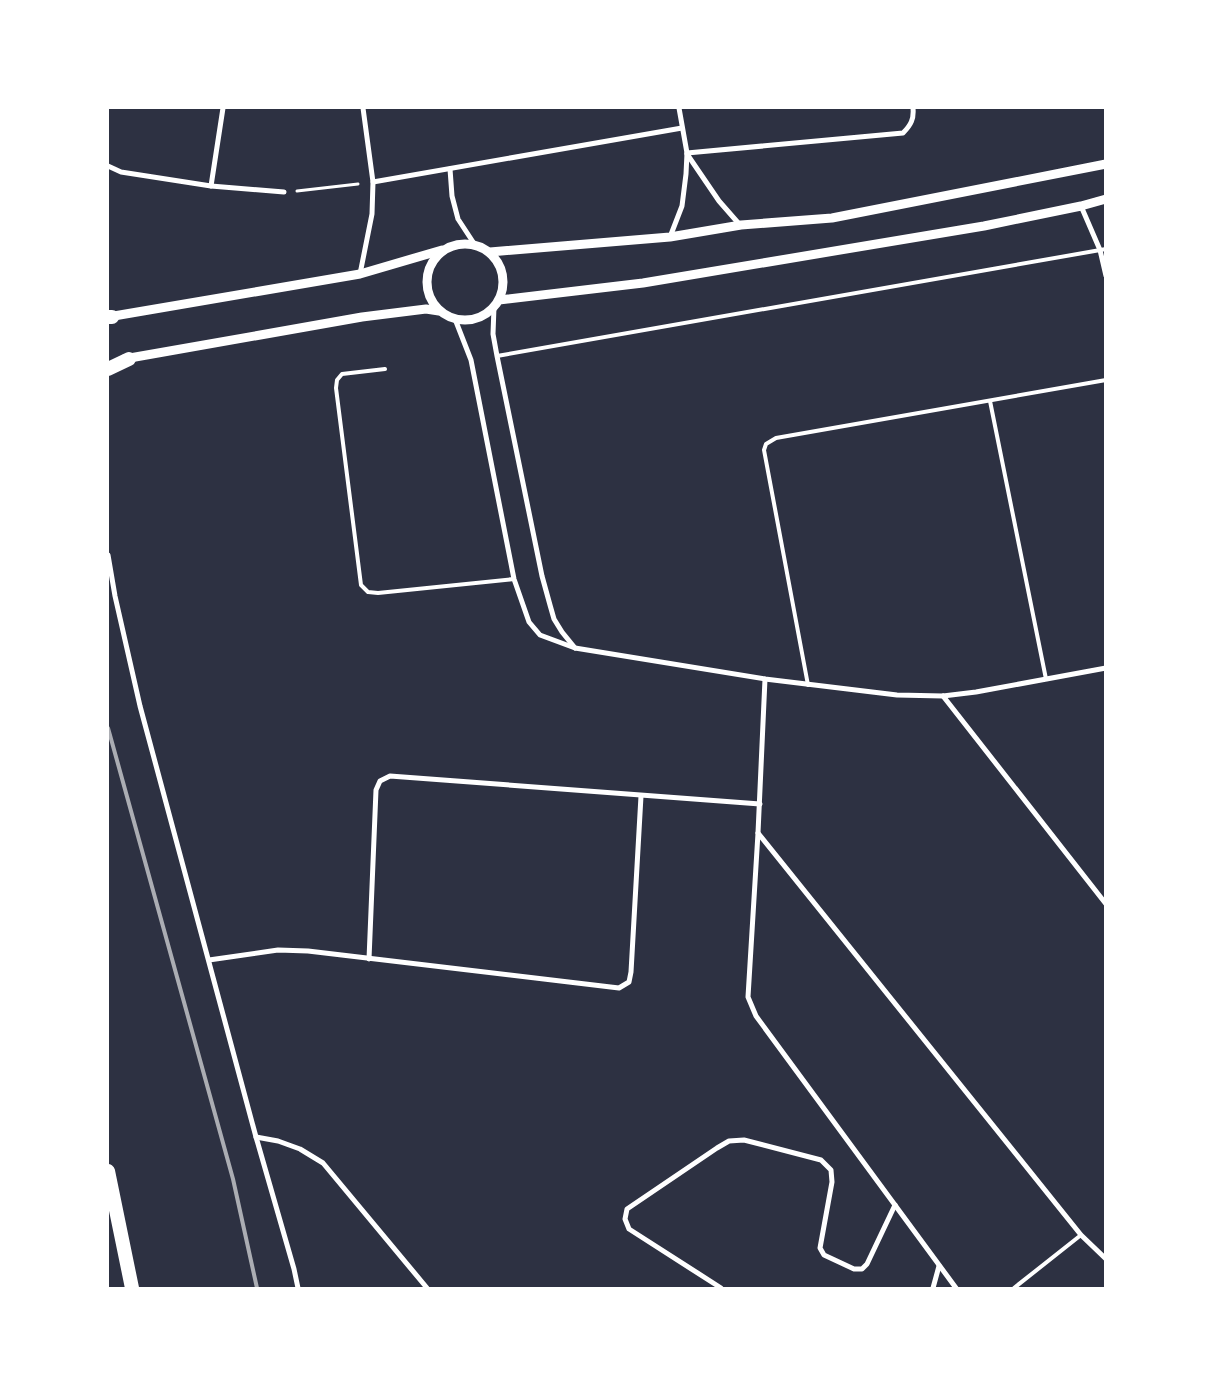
<svg xmlns="http://www.w3.org/2000/svg" width="1213" height="1396" font-family="Commissioner,sans-serif">
<style>
.lines{fill:none;stroke-linecap:round;stroke-linejoin:round}
.path{stroke:#fff;stroke-width:3}
.service{stroke:#fff;stroke-width:4}
.minor{stroke:#fff;stroke-width:5}
.tertiary{stroke:#fff;stroke-width:9}
.trunk{stroke:#fff;stroke-width:14}
.rail{stroke:#abadb3;stroke-width:4}
</style>
<rect width="100%" height="100%" fill="#2d3142"/>
<g class="lines">
<!-- path -->
<path class="path" d="M297,191l61,-7"/>
<!-- service -->
<g class="service">
<path d="M497,356l609,-107"/>
<path d="M385,369l-43,5 -5,6 -1,8 25,197 7,7 10,1 136,-14"/>
<path d="M990,401l56,278"/>
<path d="M808,685l-44,-235 2,-6 10,-6 330,-58"/>
<path d="M1014,1288l67,-53"/>
</g>
<!-- minor -->
<g class="minor">
<path d="M687,153l216,-20c8,-8 11,-14 10,-25"/>
<path d="M687,154l32,47 21,24"/>
<path d="M108,166l13,6 90,14 73,6"/>
<path d="M450,169l2,27 6,23 17,26"/>
<path d="M373,182l309,-54"/>
<path d="M211,186l12,-78"/>
<path d="M1081,206l19,44 6,26"/>
<path d="M670,237l12,-31 4,-32 1,-21 -8,-45"/>
<path d="M360,274l12,-60 1,-32 -10,-74"/>
<path d="M494,307l-1,27 4,22 45,220 8,29 4,14 8,13 13,16"/>
<path d="M455,319l16,41 43,219 15,43 11,13 35,13 190,31 132,16 46,1 33,-4 130,-24"/>
<path d="M108,555l7,41 25,110 116,431 38,132 4,19"/>
<path d="M765,679l-7,154 -10,164 8,19 200,272"/>
<path d="M943,696l163,208"/>
<path d="M758,833l323,402 25,24"/>
<path d="M369,959l7,-169 4,-9 10,-5 370,28"/>
<path d="M209,960l69,-10 30,1 311,37 10,-6 2,-10 10,-176"/>
<path d="M256,1137l22,4 22,8 23,14 104,125"/>
<path d="M721,1288l-92,-59 -4,-10 2,-10 90,-61 12,-7 15,-1 77,20 10,10 1,12 -12,66 4,7 30,14h8l5,-5 28,-59"/>
<path d="M933,1288l6,-22"/>
</g>
<!-- tertiary -->
<g class="tertiary">
<circle cx="465" cy="282" r="38"/>
<path d="M490,252l180,-15 71,-12 91,-7 274,-54"/>
<path d="M499,300l144,-17 341,-57 97,-20 25,-7"/>
<path d="M108,317l252,-43 82,-24"/>
<path d="M124,359l238,-42 64,-8 13,2"/>
</g>
<!-- trunk -->
<g class="trunk">
<path d="M108,317h4"/>
<path d="M108,369l21,-10"/>
<path d="M108,1171l24,117"/>
</g>
<!-- rail -->
<path class="rail" d="M108,728l125,451 24,109"/>
</g>
<!-- border -->
<rect width="1213" height="1396" fill="none" stroke="#ffffff" stroke-width="218"/>
</svg>
